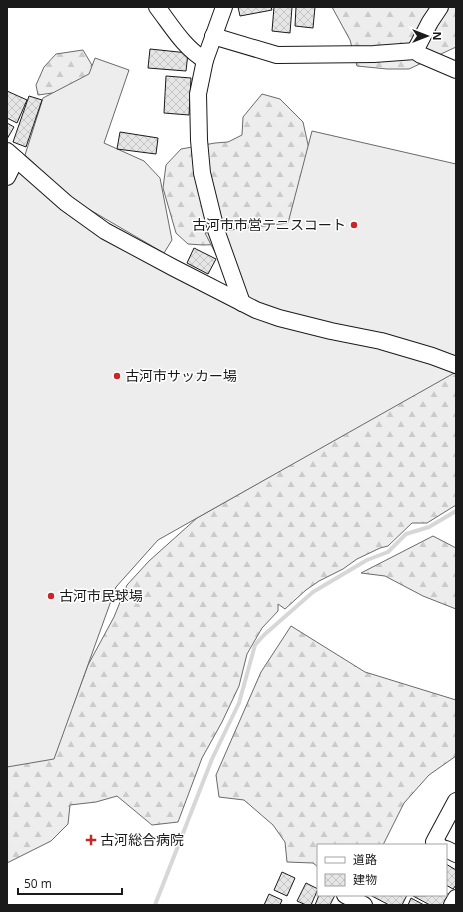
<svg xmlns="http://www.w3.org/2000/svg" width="463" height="912" font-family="'Open Sans','Noto Sans JP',sans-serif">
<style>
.forest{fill:url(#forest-firs);stroke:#6a6a6a}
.built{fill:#ededed;stroke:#6a6a6a}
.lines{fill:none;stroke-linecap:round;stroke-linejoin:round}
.stream{stroke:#d7d7d7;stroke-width:4}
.building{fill:url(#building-cross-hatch);stroke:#1a1a1a}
.minor-casing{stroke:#1a1a1a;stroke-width:18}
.minor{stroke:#fff;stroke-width:16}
.poi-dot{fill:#c62828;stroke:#fff;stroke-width:1.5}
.labels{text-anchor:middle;stroke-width:3;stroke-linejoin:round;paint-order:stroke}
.poi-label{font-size:14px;fill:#1a1a1a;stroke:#fff;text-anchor:start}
</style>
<defs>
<pattern id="forest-firs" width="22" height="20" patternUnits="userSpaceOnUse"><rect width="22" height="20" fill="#ededed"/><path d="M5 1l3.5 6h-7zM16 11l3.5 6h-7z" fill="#cbcbcb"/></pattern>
<pattern id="building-cross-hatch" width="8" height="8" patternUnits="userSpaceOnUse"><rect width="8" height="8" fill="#e6e6e6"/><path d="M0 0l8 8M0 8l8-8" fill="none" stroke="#c5c5c5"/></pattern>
</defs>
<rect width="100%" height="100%" fill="#fff"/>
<!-- forest -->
<g class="forest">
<path d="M332,7h124v40l-47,22h-22l-30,-3 -7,-26z"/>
<path d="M83,50l13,22 -29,19 -29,4 -2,-10 8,-18 12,-13z"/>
<path d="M262,94l18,5 23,23 8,36 -3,71 -76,15 -29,1 -15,-1 -12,-11 -13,-45 3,-23 15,-16 34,-6 13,-1 14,-7 1,-18z"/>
<path d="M456,371v134l-29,18h-15l-24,23 -8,2 -23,11 -14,10 -24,12 -13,9 -21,19 -7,-5v7l-16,17 -15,26 -8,32 -17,36 -20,36 -24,64 -26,3 -35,-29 -21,6 -26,3 -2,19 -17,17 -44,22v-105l65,-50 16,-43 26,-48 13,-32 22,-24 48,-43z"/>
<path d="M433,536l23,12v61l-33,-13 -38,-20 -24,-3z"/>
<path d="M291,626l74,46 91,28v56l-27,19 -25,28 -21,42h-65v22l-5,-4 -26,-1 -2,-20 -12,-17 -29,-25 -25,-3 -3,-22 45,-103z"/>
</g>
<!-- built -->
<g class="built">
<path d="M95,58l34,12 -25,73 40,18 16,17 12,62 -8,13 -91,-53 -48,-45 18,-57 46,-24z"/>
<path d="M312,131l144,33v208l-298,168 -42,47 -62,172 -47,8v-590l9,-18 51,42 174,102 -36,-70 83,-10z"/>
</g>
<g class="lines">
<!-- stream -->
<path class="stream" d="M155,905l57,-146 27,-56 16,-58 9,-10 49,-43 54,-32 21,-8 18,-18 23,-7 27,-16"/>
</g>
<!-- building -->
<g class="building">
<path d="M238,7h33l1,3 -32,6z"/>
<path d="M274,7h18l-2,26 -18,-2z"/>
<path d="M296,7h19l-2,21 -18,-2z"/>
<path d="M150,49l38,4 -2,18 -38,-3z"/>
<path d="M166,76l25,2 -2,37 -25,-2z"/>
<path d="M7,91l20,9 -10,23 -10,-5z"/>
<path d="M29,96l13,4 -16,47 -13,-5z"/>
<path d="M7,123l7,4 -7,12z"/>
<path d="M120,132l38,6 -2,16 -39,-5z"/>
<path d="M194,248l22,11 -8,15 -21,-11z"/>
<path d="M446,864l10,6v15l-3,4 -7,-4z"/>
<path d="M282,872l13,6 -8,18 -13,-6z"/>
<path d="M306,883l12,6 -7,16h-5l-9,-4z"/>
<path d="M446,893l6,4 -5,8h-17l-17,-9 33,-1z"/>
<path d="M269,894l13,6 -2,5h-16z"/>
<path d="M319,895h16l-5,10h-15z"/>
<path d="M370,895h37l-5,10h-13z"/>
<path d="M411,898l13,7h-16z"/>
</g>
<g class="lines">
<!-- minor casing -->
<g class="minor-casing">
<g id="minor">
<path d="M157,7c14,18 27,41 48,53"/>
<path d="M224,7l-19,53 -7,34 1,46 3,33 14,57 26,73"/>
<path d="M213,36l64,19 97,-1 41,-3 6,4 35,15"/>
<path d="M415,51l15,-29 10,-15"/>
<path d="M7,151l59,52 39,28 69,37 82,42 23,8 52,13 50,10 51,15 24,9"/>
<path d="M7,177l9,-18"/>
<path d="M439,845l-5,-3 22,-41"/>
<path d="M446,849l10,5"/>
<path d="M345,895l19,10"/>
<path d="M452,905l4,-7"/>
</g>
</g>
<!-- minor -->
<use href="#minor" class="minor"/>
</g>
<!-- markers -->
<g class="poi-dot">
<circle cx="354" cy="225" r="4"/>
<circle cx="117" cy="376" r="4"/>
<circle cx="51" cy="596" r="4"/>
<path d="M89 834h4v4h4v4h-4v4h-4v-4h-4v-4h4z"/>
</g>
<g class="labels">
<!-- poi labels -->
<g class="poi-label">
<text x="346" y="230" text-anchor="end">古河市市営テニスコート</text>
<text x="125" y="381">古河市サッカー場</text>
<text x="59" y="601">古河市民球場</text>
<text x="100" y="845">古河総合病院</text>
</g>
</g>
<!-- border -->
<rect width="463" height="912" fill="none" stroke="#1a1a1a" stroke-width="16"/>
<!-- legend -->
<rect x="317" y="844" width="130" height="52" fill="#ffffff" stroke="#a3a3a3"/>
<rect x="325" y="857" width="20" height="6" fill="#ffffff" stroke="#a3a3a3"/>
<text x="353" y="864" font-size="12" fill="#1a1a1a">道路</text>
<rect x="325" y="874" width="20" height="12" fill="url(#building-cross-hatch)" stroke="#a3a3a3"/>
<text x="353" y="884" font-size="12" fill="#1a1a1a">建物</text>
<!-- north arrow -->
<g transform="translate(427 36) rotate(90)" stroke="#ffffff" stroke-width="3" paint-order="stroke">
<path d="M0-3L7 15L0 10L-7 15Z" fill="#1a1a1a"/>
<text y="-6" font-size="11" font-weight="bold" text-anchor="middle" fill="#1a1a1a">N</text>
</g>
<!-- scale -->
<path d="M18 888v6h104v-6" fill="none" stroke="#1a1a1a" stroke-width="2"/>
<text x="24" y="888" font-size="12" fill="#1a1a1a" stroke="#ffffff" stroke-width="3" paint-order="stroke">50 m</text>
</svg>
